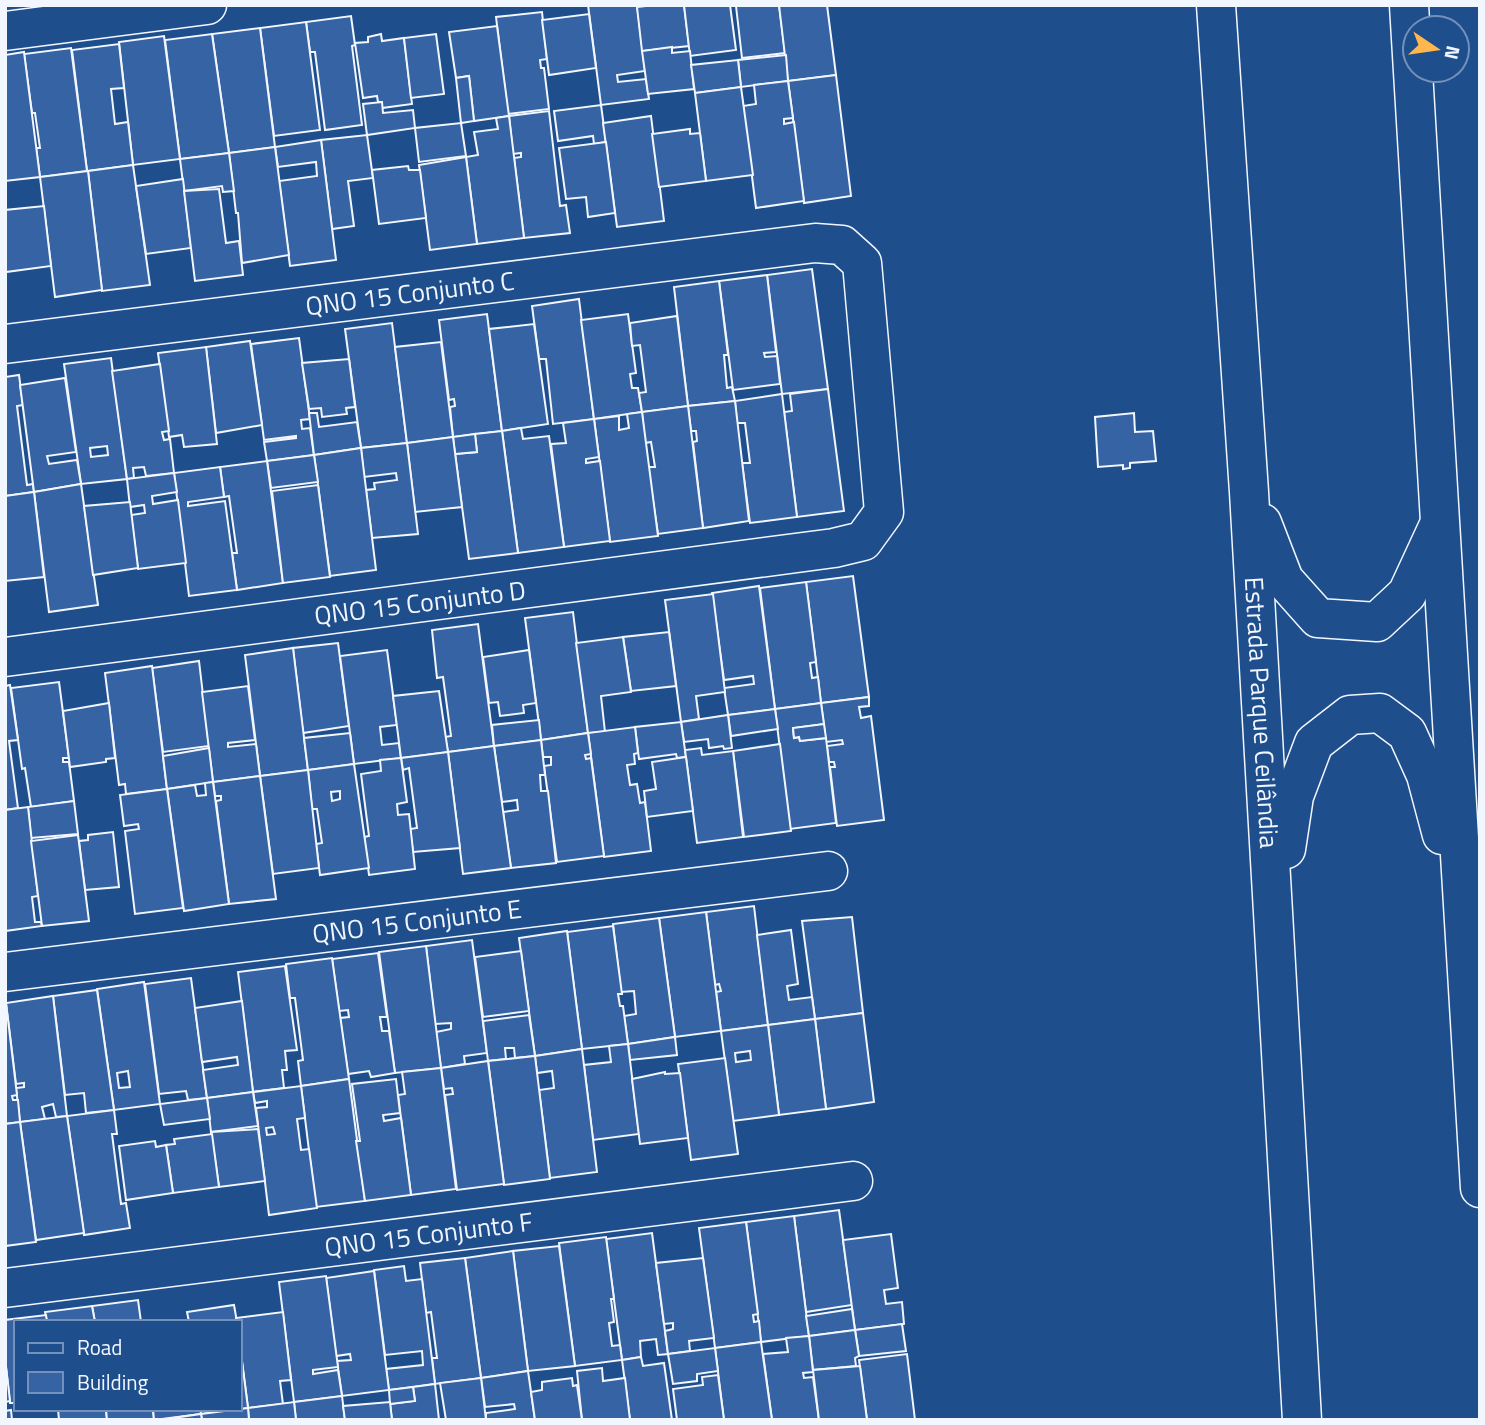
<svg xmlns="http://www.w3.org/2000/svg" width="1485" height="1425" font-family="'Titillium Web',sans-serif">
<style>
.building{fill:#3563a3;stroke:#f2f6ff;stroke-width:2;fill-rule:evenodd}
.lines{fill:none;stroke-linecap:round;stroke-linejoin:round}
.minor-casing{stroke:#f2f6ff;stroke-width:41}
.highway-casing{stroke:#f2f6ff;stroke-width:41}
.minor{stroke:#1f4e8c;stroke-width:38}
.highway{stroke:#1f4e8c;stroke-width:38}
.labels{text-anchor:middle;stroke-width:5;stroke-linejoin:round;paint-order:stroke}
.street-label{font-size:26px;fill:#f2f6ff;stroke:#1f4e8c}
</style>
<rect width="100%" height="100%" fill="#1f4e8c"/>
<!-- building -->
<g class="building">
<path d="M588,5h49l8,66 -28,4 1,7 28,-3 3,20 -48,6z"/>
<path d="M655,5h29l5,41 -47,5 -5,-44z"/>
<path d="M684,5h46l6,45 -46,6z"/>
<path d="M730,5h49l6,48 -43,5 -6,-52z"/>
<path d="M779,5h48l9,70 -48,6z"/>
<path d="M542,12l5,47 -7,1 1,8h3l5,41 -41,5 -12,-97z"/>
<path d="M589,14l7,54 -47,7 -7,-55z"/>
<path d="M351,16l4,29 -3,1 10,79 -37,5 -10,-78h-5l-4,-30z"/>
<path d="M306,22l14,108 -46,6 -14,-108z"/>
<path d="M497,26l12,90 -35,5 -5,-45 -13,2 -7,-46z"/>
<path d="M260,28l15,119 -46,6 -17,-119z"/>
<path d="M212,34l17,119 -49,6 -15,-119z"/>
<path d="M381,34l1,7 22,-3 8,66 -30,4v-6h-4l-1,-6 -14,2 -8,-55 13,-1v-5z"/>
<path d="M436,34l8,60 -33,4 -7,-60z"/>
<path d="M164,36l16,123 -47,6 -14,-123z"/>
<path d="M119,44l5,44 -13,1 4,35 13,-2 5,43 -46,6 -15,-121z"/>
<path d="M672,47v6l18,-2 4,38 -46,5 -6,-43z"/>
<path d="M71,48l16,123 -47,6 -4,-29h4l-5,-35h-3l-8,-59z"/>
<path d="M24,52l16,125 -35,4v-126z"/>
<path d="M786,55l2,26 -47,6 -3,-27z"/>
<path d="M738,60l3,27 -46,6 -4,-28z"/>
<path d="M836,75l15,121 -47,7 -16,-122z"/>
<path d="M469,76l5,45 -13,2 -5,-45z"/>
<path d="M788,81l5,37 -9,1v5l10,-2 10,79 -48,7 -13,-102 13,-2 -2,-19z"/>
<path d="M741,87l12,88 -47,6 -11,-88z"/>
<path d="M382,102l1,11 30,-3 2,18 -48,7 -4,-31z"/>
<path d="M601,105l5,37 -12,2 -1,-8 -35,5 -4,-30z"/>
<path d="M549,111l11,95 6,-1 4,28 -46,5 -10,-80 7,-1v-4l-8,1 -4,-38z"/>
<path d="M509,116l15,122 -47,6 -11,-87 12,-2 -4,-23 24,-3 -2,-11z"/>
<path d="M651,116l13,105 -47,6 -14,-104z"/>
<path d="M461,123l5,33 -47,6 -4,-34z"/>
<path d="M690,129v5l10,-1 6,48 -47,6 -7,-53z"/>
<path d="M367,135l6,43 -25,3 6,45 -22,3 -11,-89z"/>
<path d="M321,140l15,120 -46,6 -11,-85 38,-5 -1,-14 -38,5 -3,-20z"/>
<path d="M606,142l9,71 -27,4 -2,-20 -20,2 -7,-51z"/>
<path d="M275,147l14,108 -47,8 -4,-50h-2l-7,-60z"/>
<path d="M229,153l5,38 -11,1 -1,-6 -38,5 -4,-32z"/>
<path d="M466,157l11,87 -47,6 -11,-85z"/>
<path d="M133,165l17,120 -48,6 -14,-120z"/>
<path d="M408,166l1,4h11l6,48 -47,6 -7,-54z"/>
<path d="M88,171l14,119 -47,7 -15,-120z"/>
<path d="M183,179l8,69 -45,6 -10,-68z"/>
<path d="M219,189l7,54 13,-2 4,34 -48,6 -11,-90z"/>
<path d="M44,206l7,60 -45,6 -1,-62z"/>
<path d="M812,269l16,120 -46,5 -15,-119z"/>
<path d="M767,275l9,77 -12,1 1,4 12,-1 3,28 -47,6 -14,-109z"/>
<path d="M719,281l9,74h-4l3,33 5,-1 3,14 -47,5 -14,-119z"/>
<path d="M579,299l15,120 -41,5 -7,-65h-7l-7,-53z"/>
<path d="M487,314l15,117 -49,6 -3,-30 5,-1 -1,-7 -5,1 -10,-80z"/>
<path d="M628,314l8,59 -6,1 2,14h6l4,24 -48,7 -13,-99z"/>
<path d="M677,316l11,90 -46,6 -3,-19 7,-1 -6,-47 -8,1 -2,-23z"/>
<path d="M392,323l15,120 -46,5 -16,-119z"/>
<path d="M534,324l14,100 -46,7 -13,-102z"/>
<path d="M299,338l11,81 -9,1 1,9 8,-1 4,27 -47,6 -3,-19 32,-4v-2l-32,4 -13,-96z"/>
<path d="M250,341l12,84 -46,8 -10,-86z"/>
<path d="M441,342l12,95 -46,6 -12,-96z"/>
<path d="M206,347l11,97 -33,3 -2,-12 -13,2 -11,-84z"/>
<path d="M111,358l16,121 -46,5 -17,-120zM107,446l1,9 -17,2 -1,-9z"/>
<path d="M349,359l6,48 -9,1 1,6 -25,3 -1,-9 -12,1 -7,-46z"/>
<path d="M160,364l9,67 -7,1 2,8 6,-1 4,34 -28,3 -2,-9 -11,1 1,10 -7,1 -15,-108z"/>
<path d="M19,375l4,30 -6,1 10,79 6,-1 1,8 -29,4v-119z"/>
<path d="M65,378l11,74 -29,4 2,8 28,-4 4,24 -47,8 -14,-107z"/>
<path d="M828,389l16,122 -47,6 -13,-105 8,-1 -2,-17z"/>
<path d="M782,394l15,123 -47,6 -8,-60h8l-5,-40h-8l-2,-22z"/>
<path d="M735,401l14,120 -46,7 -10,-86 4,-1 -1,-10h-5l-3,-25z"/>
<path d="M688,406l15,122 -45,6 -10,-67h7l-4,-25 -6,1 -3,-31z"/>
<path d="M642,412l16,124 -48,6 -16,-123 25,-3v14l10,-2 -2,-14z"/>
<path d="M309,413h8l2,14 38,-5 4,26 -47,7z"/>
<path d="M1134,413l1,19 18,-1 3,30 -26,2v5l-7,1v-4l-25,2 -3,-50z"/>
<path d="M594,419l5,38 -13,2v4l14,-2 10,80 -46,6 -13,-103 15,-1 -3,-20z"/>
<path d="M521,428l2,11 26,-3 15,111 -46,6 -16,-122z"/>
<path d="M502,431l16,122 -49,6 -14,-105 22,-2 -2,-18z"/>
<path d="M475,434l2,18 -22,2 -2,-17z"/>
<path d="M453,437l9,70 -47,5 -8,-69z"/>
<path d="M407,443l11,91 -46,4 -6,-48 9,-1 -1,-6 23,-3 -1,-7 -32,4 -3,-29z"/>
<path d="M361,448l15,122 -46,6 -16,-121z"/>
<path d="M314,455l4,27 -47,6 -4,-27z"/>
<path d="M267,461l16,122 -46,7 -5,-37h5l-8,-57 -5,1 -4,-30z"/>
<path d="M220,467l4,30 -36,5v4l37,-5 12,89 -48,6 -15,-123z"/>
<path d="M174,473l3,19 -25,4 1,8 25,-4 8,63 -48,6 -7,-54 14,-2 -1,-8 -14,2 -3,-28z"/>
<path d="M81,484l17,121 -49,7 -15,-120z"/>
<path d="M318,485l12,92 -47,6 -11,-92z"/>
<path d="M34,492l10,85 -39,4v-85z"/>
<path d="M130,502l8,66 -45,7 -9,-69z"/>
<path d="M853,576l16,121 -48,6 -15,-121z"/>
<path d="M806,582l10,80 -6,1 2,15 6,-1 3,26 -46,6 -15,-121z"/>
<path d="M759,586l16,123 -47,6 -4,-27 30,-4 -1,-8 -29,4 -12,-87z"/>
<path d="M713,594l12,98 -29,4 3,23 -18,3 -16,-122z"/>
<path d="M573,612l15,121 -47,7 -16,-122z"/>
<path d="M478,624l16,122 -46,6 -3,-15 6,-1 -8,-59 -6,1 -5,-48z"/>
<path d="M669,632l7,54 -45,5 -8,-54z"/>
<path d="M623,637l8,55 -30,4 4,36 -17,1 -12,-90z"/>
<path d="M338,643l11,83 -46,7 -10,-85z"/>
<path d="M293,648l15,122 -48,6 -15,-121z"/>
<path d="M387,650l10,75 -17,2 2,18 17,-2 2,15 -47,6 -14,-108z"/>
<path d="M529,650l7,53 -13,2 1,8 -24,3 -2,-14 -9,1 -6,-46z"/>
<path d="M199,661l10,85 -46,6 -11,-84z"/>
<path d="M152,666l15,123 -41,5 -1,-10 -6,1 -14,-112z"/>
<path d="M59,682l10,76h-6v4h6l5,39 -43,6 -6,-39 -3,1 -11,-81z"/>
<path d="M10,685l8,55 -9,1 9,67 -13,2v-124z"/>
<path d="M248,686l7,54 -27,3v4l28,-3 4,32 -47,6 -11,-90z"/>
<path d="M439,691l9,61 -47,6 -8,-62z"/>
<path d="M869,697v9l-10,1 2,11 10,-2 13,104 -47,6 -7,-59h5l-1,-5h-5l-2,-16 16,-2 -1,-4 -16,2 -5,-39z"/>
<path d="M109,703l6,55 -9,1v3l-36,5 -7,-56z"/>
<path d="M821,703l3,21 -31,4 1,10 5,-1 1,4 26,-3 10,85 -46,6 -15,-120z"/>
<path d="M775,709l3,20 -47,7 -3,-21z"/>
<path d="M728,715l4,33 -8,1 -1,-3 -14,2 -1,-9 -24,3 -3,-20z"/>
<path d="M539,720l2,20 -47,6 -2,-21z"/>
<path d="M681,722l5,35 -9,1 -1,-4 -37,5 -4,-32z"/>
<path d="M824,724l2,14 -26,3 -1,-4 -5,1 -1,-10z"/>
<path d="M635,727l3,26 -4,1 1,10 -8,1 3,20 7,-1 3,19 5,-1 6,49 -47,6 -16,-124z"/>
<path d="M350,733l4,31 -46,6 -4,-32z"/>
<path d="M588,733l3,21 -6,1 1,4 5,-1 13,98 -47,6 -13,-96 7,-1v-8h-8l-2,-17z"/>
<path d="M541,740l4,35h-5l1,16h7l8,72 -45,5 -8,-56 15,-2 -1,-10 -15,2 -8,-56z"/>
<path d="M780,744l11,87 -47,6 -11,-86z"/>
<path d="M494,746l17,122 -48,6 -15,-122z"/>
<path d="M209,748l4,34 -46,7 -4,-33z"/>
<path d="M701,748l1,7 31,-4 10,86 -46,6 -12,-93z"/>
<path d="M448,752l12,96 -47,4 -3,-23 7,-1 -8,-60 -6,2 -2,-12z"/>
<path d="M686,757l7,54 -46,6 -3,-26 12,-2 -4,-27z"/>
<path d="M401,758l6,44 -10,2 1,11 11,-1 6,55 -46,6 -5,-38 5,-1 -8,-62 20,-3 -1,-11z"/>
<path d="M354,764l15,104 -49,7 -4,-31 6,-1 -5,-34h-5l-4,-39zM340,791v8l-8,2 -1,-9z"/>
<path d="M308,770l11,98 -46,6 -13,-98z"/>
<path d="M260,776l16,123 -47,5 -13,-103 5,-1v-4h-6l-2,-14z"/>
<path d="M213,782l16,122 -45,7 -17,-122 28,-4 2,11 9,-1 -1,-12z"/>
<path d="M167,789l16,119 -48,6 -10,-83 14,-2 -1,-5 -14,2 -4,-31z"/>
<path d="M74,801l4,33 -47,4 -3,-31z"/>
<path d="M28,807l10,89 -6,1 3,25h6l1,4 -37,5v-121z"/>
<path d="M113,832l6,55 -34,3 -6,-49 9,-1v-5z"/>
<path d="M78,835l11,86 -47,5 -11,-85z"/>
<path d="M754,906l14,119 -47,6 -5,-39 5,-1 -2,-7 -4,1 -9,-73z"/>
<path d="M706,912l15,119 -46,6 -16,-119z"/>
<path d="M852,917l11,96 -48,6 -13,-98z"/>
<path d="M659,918l16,119 -47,7 -4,-28 12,-2 -2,-23 -13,1 -8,-68z"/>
<path d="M613,926l9,68h-4l2,12h3l5,38 -46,5 -15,-117z"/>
<path d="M791,930l7,54 -11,2 2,14 23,-3 3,22 -47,6 -11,-90z"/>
<path d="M567,931l15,118 -47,7 -16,-118z"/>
<path d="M472,940l15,113 -23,3 1,8 -24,4 -5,-36 15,-3v-6l-16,1 -9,-78z"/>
<path d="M426,946l15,122 -46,5 -16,-121z"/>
<path d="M521,951l8,60 -46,6 -8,-60z"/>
<path d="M378,953l9,64h-7l2,14h7l6,42 -24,4 -2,-6 -21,3 -8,-56 9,-1 -1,-7 -9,1 -7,-52z"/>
<path d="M332,958l17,121 -48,7 -3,-25 5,-1 -8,-62h-5l-4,-34z"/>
<path d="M285,966l12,84 -12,1 2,19h-5l2,18 -31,4 -15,-120z"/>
<path d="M191,978l16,120 -19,2 -2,-9 -27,3 -14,-110z"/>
<path d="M144,982l16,122 -46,6 -17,-121zM128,1071l2,16 -11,1 -2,-15z"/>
<path d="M97,990l17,120 -28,3 -2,-20 -19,2 -12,-99z"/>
<path d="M53,996l14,120 -11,1 -3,-13 -11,3 3,12 -25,3 -4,-34 8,-1v-4l-8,1 -10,-81z"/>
<path d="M242,1001l11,91 -46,6 -4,-28 35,-5 -1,-8 -35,5 -7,-54z"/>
<path d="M6,1003l11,92 -5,1 1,4h5l2,22 -15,2z"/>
<path d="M863,1013l11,89 -48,7 -11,-90z"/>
<path d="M529,1015l6,41 -20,2 -1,-10h-9l1,11 -18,2 -5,-40z"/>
<path d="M815,1019l11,90 -47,6 -11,-90z"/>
<path d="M768,1025l11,90 -46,6 -12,-90zM750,1051l1,9 -15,2 -1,-9z"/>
<path d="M675,1037l2,18 -47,5 -2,-16z"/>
<path d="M628,1044l11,90 -46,6 -9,-75 27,-3 -2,-16z"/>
<path d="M582,1049l15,123 -47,6 -11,-88 15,-2 -2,-17 -15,2 -2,-17z"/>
<path d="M535,1056l15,123 -46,6 -16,-124z"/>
<path d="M725,1058l13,96 -47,6 -13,-96z"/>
<path d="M488,1061l16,123 -47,6 -12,-95 8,-1 -1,-6 -8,1 -3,-21z"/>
<path d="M441,1068l15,121 -45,6 -13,-100 7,-1 -3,-22z"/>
<path d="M665,1072v2l15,-1 8,65 -48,6 -8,-65z"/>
<path d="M349,1079l16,122 -49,6 -15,-121z"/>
<path d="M396,1079l4,34 -17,2 1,6 17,-3 10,77 -46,6 -9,-60h4l-8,-57z"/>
<path d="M301,1086l4,32 -8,1 4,31 8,-1 8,59 -48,7 -13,-107 11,-1v-6l-12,2 -2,-11zM273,1127l2,7 -8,1 -1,-7z"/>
<path d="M253,1092l5,34 -47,6 -4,-34z"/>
<path d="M207,1098l3,21 -46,6 -4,-21z"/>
<path d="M114,1110l3,24h-5l9,70 5,-1 4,25 -46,7 -17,-119z"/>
<path d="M67,1116l17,117 -48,7 -16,-118z"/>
<path d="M20,1122l16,120 -31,4v-122z"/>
<path d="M258,1129l7,52 -46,6 -8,-55z"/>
<path d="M212,1134l7,53 -46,6 -7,-48 9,-1 -1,-5z"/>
<path d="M155,1141l1,6 10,-2 7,48 -47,7 -7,-54z"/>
<path d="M839,1210l13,95 -46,7 -12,-96z"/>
<path d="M794,1216l15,120 -48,6 -15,-120z"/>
<path d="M746,1222l12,92 -5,1 1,7 5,-1 2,21 -46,6 -16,-120z"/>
<path d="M652,1233l16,121 -10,1 -2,-16 -16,2 1,16 -19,3 -16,-121z"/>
<path d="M891,1234l7,54 -14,2 2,14 16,-2 2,22 -49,6 -12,-90z"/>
<path d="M606,1237l8,62h-3l3,23 -5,1 3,23 8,-1 2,15 -47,6 -16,-123z"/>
<path d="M559,1246l16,120 -47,5 -15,-120z"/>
<path d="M513,1251l15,120 -47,7 -16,-120z"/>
<path d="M465,1258l16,120 -46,6 -3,-26h5l-6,-46 -5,1 -6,-50z"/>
<path d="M703,1258l11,80 -25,3 1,10 -22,3 -3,-23 8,-2v-6l-9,1 -8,-61z"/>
<path d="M404,1266l2,15 16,-2 13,105 -46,6 -3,-21 37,-4 -1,-14 -37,4 -11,-85z"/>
<path d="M374,1271l15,119 -47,6 -5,-35 14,-1 -1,-6 -14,2 -10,-78z"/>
<path d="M326,1276l12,91 -25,3v4l25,-4 4,26 -48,6 -15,-120z"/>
<path d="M138,1300l3,22h-46l-3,-16z"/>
<path d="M234,1305l3,17h-48l-2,-10z"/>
<path d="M92,1306l3,16h-48l-2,-10z"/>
<path d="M852,1309l3,21 -46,6 -3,-20z"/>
<path d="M283,1312l8,68 -11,1 3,23 -35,4 -8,-62v-24h-3l-1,-4z"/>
<path d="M46,1315l1,7h-31v81h-6l-5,-45v-38z"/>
<path d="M902,1324l4,27 -47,5 -4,-26z"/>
<path d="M855,1330l4,26 -4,2 1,8 -43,4 -4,-34z"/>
<path d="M809,1336l4,36 -10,1 1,5 9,-1 6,43h-47l-9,-66 25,-2 -2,-14z"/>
<path d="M761,1342l11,78h-48l-9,-72z"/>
<path d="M240,1346l8,62 -47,6 -1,-5h40z"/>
<path d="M715,1348l3,23 -21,3v7l-24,3 -5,-30z"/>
<path d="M907,1354l8,66h-48l-8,-60z"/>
<path d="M641,1357l2,9 21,-3 8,57h-42l-8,-60z"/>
<path d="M5,1358l5,43 -5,1z"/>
<path d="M860,1366l7,54h-48l-6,-50z"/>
<path d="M602,1368l1,13 22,-3 5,42h-48l-5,-49z"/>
<path d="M528,1371l7,49h-49v-7l29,-4 -1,-5 -29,3 -4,-29z"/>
<path d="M718,1375l6,45h-47l-4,-31 30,-4 -1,-8z"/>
<path d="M481,1378l5,42h-40l-6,-37z"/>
<path d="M572,1378l1,8 4,-1 5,35h-47l-4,-28 11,-2v-8z"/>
<path d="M435,1384l4,36h-47l-2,-16 25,-3 -2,-14z"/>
<path d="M413,1387l2,14 -25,3 -1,-14z"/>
<path d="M342,1396l3,24h-49l-2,-18z"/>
<path d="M294,1402l2,18h-47l-1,-12z"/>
<path d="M390,1402l2,18h-47l-2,-14z"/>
<path d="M248,1408l1,12h-47l-1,-6z"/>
<path d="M58,1409h48l1,11h-48z"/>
<path d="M106,1409h47l1,11h-47z"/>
<path d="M153,1409h47l1,5 -47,6z"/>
<path d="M11,1410l1,10h-7v-9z"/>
<path d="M201,1414l1,6h-43z"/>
</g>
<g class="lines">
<!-- minor casing -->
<g class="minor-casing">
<g id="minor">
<path d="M5,31l202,-26"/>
<path id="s1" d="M5,344l810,-101 27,2 20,18 22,249 -21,29 -29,7 -829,109"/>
<path id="s2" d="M5,972l823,-101"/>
<path id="s3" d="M5,1288l848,-107"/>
</g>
</g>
<!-- highway casing -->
<g class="highway-casing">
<g id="highway">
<path id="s4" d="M1216,5l33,487 53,928"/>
<path d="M1409,5l71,1183"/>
<path d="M1262,523l22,57 34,38 59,4 30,-28 31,-67"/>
<path d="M1286,849l8,-53 20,-53 36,-28 30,-2 27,20 19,42 16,60"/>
</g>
</g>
<!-- minor -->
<use href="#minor" class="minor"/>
<!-- highway -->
<use href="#highway" class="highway"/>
</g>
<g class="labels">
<!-- street labels -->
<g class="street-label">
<text dy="9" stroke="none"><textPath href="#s1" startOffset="408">QNO 15 Conjunto C</textPath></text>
<text transform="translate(420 603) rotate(-7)" y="9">QNO 15 Conjunto D</text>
<text dy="9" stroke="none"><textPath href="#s4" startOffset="709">Estrada Parque Ceilândia</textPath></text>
<text dy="9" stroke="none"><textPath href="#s2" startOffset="415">QNO 15 Conjunto E</textPath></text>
<text dy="9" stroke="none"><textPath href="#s3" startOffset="427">QNO 15 Conjunto F</textPath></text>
</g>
</g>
<!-- border -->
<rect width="1485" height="1425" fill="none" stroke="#f2f6ff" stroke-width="14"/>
<!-- legend -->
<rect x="14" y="1320" width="228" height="91" fill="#1f4e8c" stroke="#7391ba" stroke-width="2"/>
<rect x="28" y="1343" width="35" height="10" fill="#1f4e8c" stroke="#7391ba" stroke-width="2"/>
<text x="77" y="1355" font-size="21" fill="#f2f6ff">Road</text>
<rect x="28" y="1372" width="35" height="21" fill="#3563a3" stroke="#7391ba" stroke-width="2"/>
<text x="77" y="1390" font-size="21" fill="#f2f6ff">Building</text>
<!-- north arrow -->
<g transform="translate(1436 49) rotate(103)"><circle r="33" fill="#1f4e8c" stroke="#7391ba" stroke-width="2"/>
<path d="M0-5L12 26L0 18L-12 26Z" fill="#ffb74d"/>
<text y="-10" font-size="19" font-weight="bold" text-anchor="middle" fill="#f2f6ff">N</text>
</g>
</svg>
